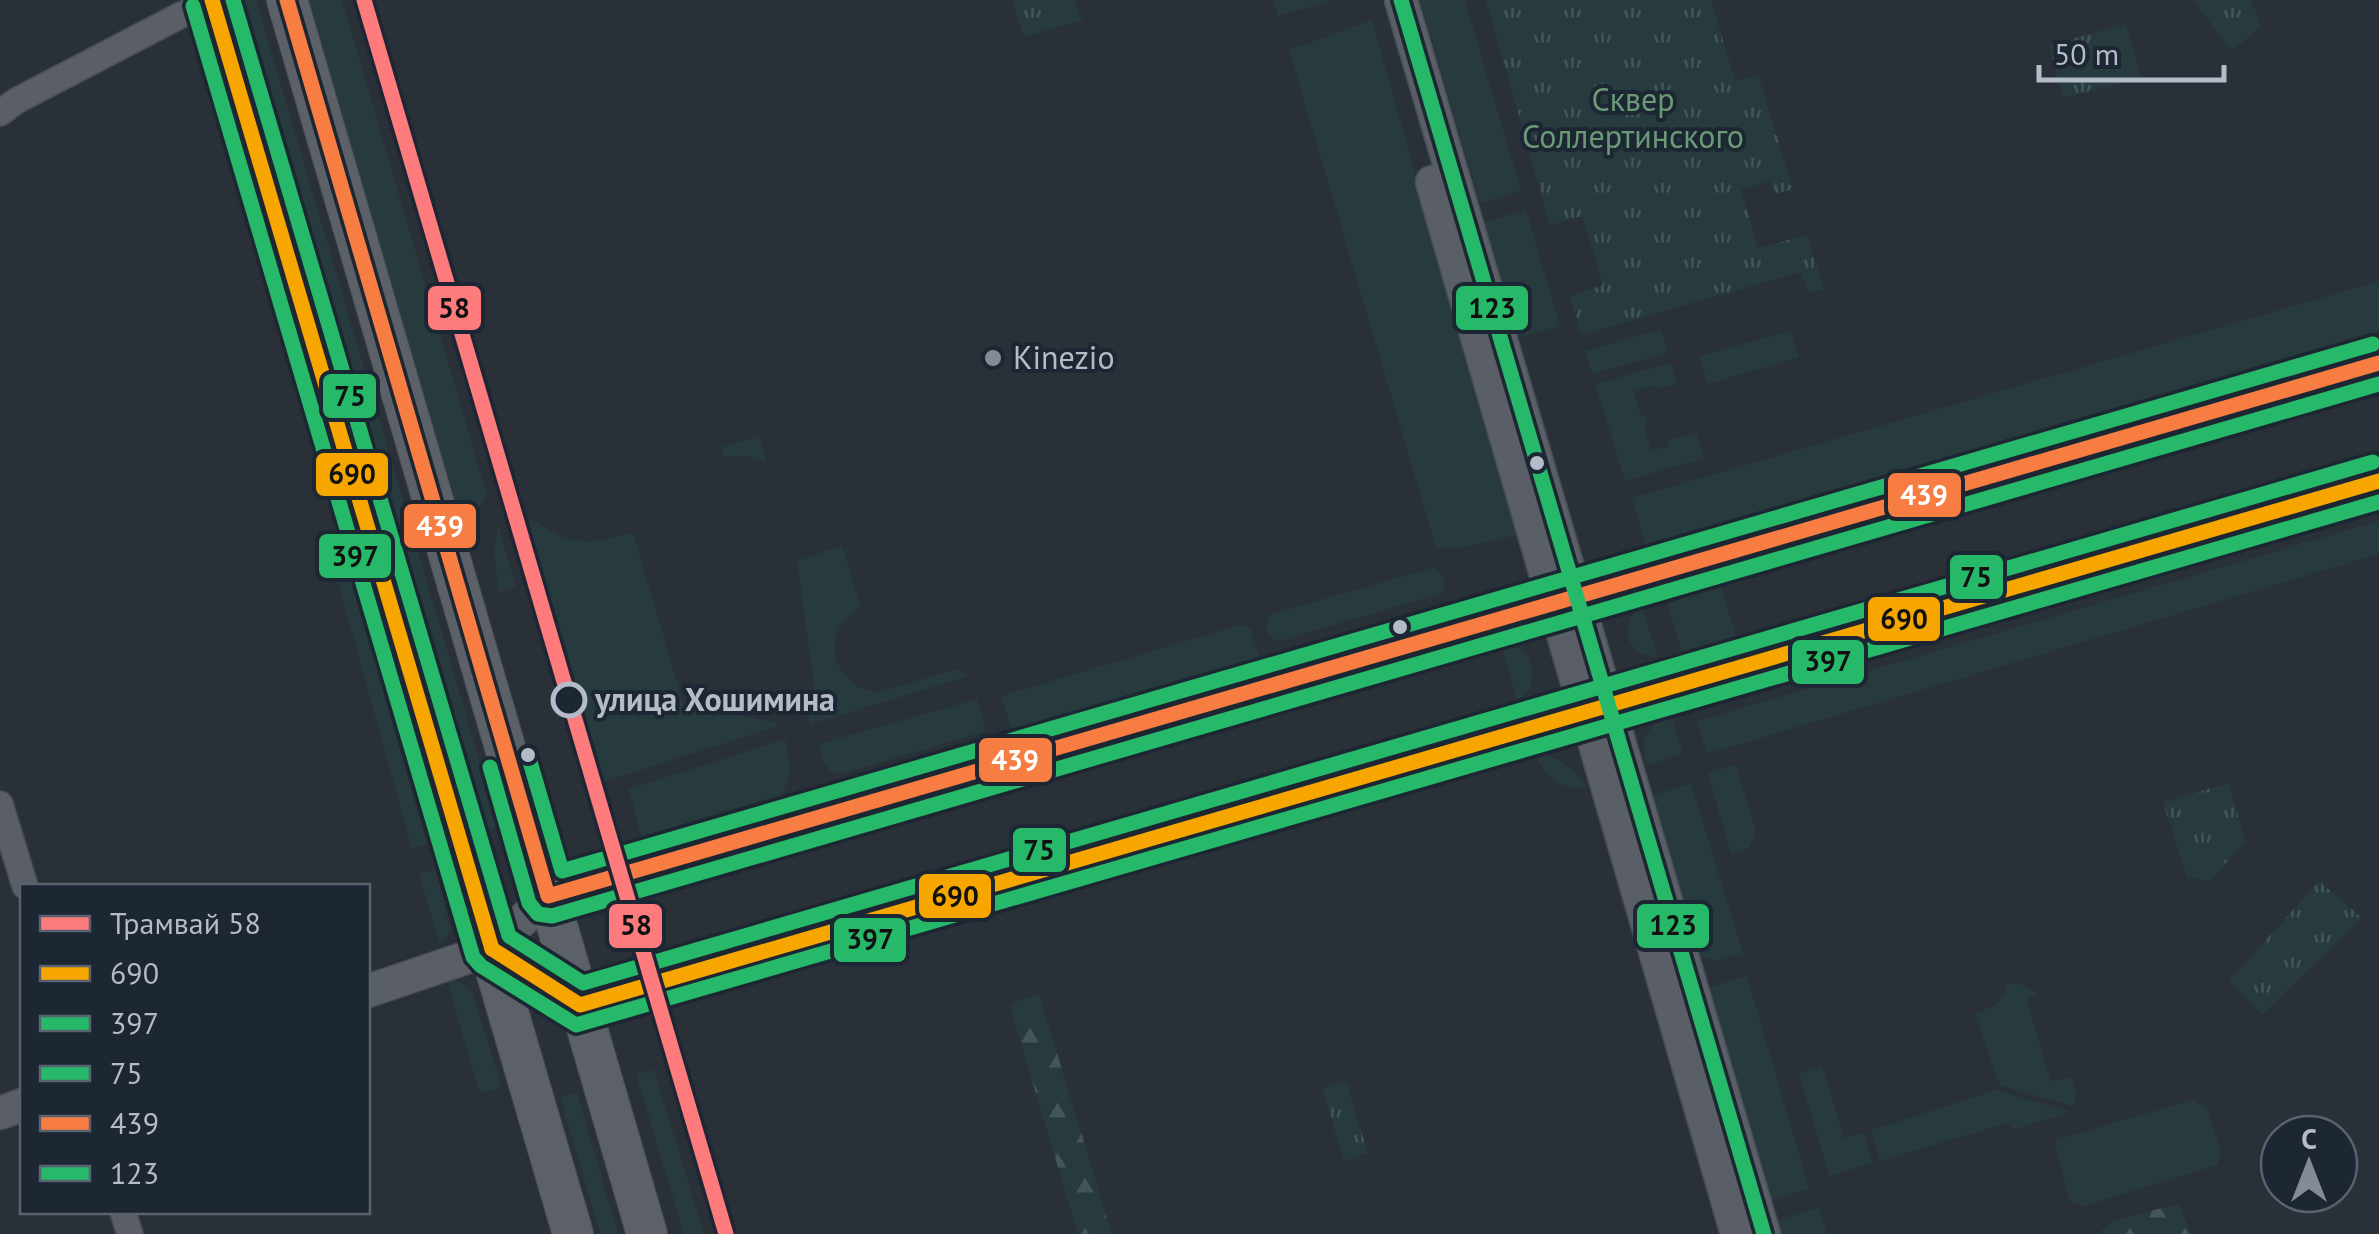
<svg xmlns="http://www.w3.org/2000/svg" width="2379" height="1234" font-family="'PT Sans',sans-serif">
<style>
.grass{fill:#273a3e}
.forest{fill:url(#forest-firs)}
.park{fill:url(#park-tufts)}
.lines{fill:none;stroke-linecap:round;stroke-linejoin:round}
.minor-casing{stroke:#484c53;stroke-width:28}
.tertiary-casing{stroke:#484c53;stroke-width:35}
.primary-casing{stroke:#484c55;stroke-width:42}
.minor{stroke:#5a5e66;stroke-width:25}
.tertiary{stroke:#5a5e66;stroke-width:32}
.primary{stroke:#5c6168;stroke-width:40}
.bus-1-casing{stroke:#1d2633;stroke-width:22}
.bus-2-casing{stroke:#1d2633;stroke-width:22}
.bus-3-casing{stroke:#1d2633;stroke-width:22}
.bus-4-casing{stroke:#1d2633;stroke-width:22}
.bus-5-casing{stroke:#1d2633;stroke-width:22}
.bus-1{stroke:#f7a600;stroke-width:15}
.bus-2{stroke:#26b969;stroke-width:15}
.bus-3{stroke:#26b969;stroke-width:15}
.bus-4{stroke:#f77d43;stroke-width:15}
.bus-5{stroke:#26b969;stroke-width:15}
.tram-1-casing{stroke:#1d2633;stroke-width:22}
.tram-1{stroke:#fd7b7d;stroke-width:15}
.poi-dot{fill:#848b96;stroke:#1d2633;stroke-width:4}
.bus-dot{fill:#b4bcc9;stroke:#1d2633;stroke-width:4}
.stop-dot{fill:#1d2633;stroke:#b4bcc9;stroke-width:5}
.labels{text-anchor:middle;stroke-width:8;stroke-linejoin:round;paint-order:stroke}
.park-label{font-size:32px;fill:#6b9a76;stroke:#1d2633}
.poi-label{font-size:32px;fill:#b4bcc9;stroke:#1d2633;text-anchor:start}
.stop-label{font-size:32px;font-weight:bold;fill:#b4bcc9;stroke:#1d2633;text-anchor:start}
.line-badge{stroke:#1d2633;stroke-width:4}
.badge-label{font-size:28px;text-anchor:middle;font-weight:bold;fill:#fff}
.pale-badge-label{font-size:28px;text-anchor:middle;font-weight:bold;fill:#111}
</style>
<defs>
<pattern id="forest-firs" width="22" height="20" patternUnits="userSpaceOnUse" patternTransform="scale(2.5)"><rect width="22" height="20" fill="#273a3e"/><path d="M5 1l3.5 6h-7zM16 11l3.5 6h-7z" fill="#445559"/></pattern>
<pattern id="park-tufts" width="24" height="20" patternUnits="userSpaceOnUse" patternTransform="scale(2.5)"><rect width="24" height="20" fill="#273a3e"/><path d="M3 7l-1-3M5 7V3M7 7l1-3M15 17l-1-3M17 17v-4M19 17l1-3" fill="none" stroke="#445559"/></pattern>
</defs>
<rect width="100%" height="100%" fill="#2a3038"/>
<!-- grass -->
<g class="grass">
<path d="M238,0h18l243,827 -18,5z"/>
<path d="M307,0h35l145,495 -13,22 -14,4z"/>
<path d="M1273,0h61l-56,16z"/>
<path d="M1420,0h45l56,191 -41,12z"/>
<path d="M1372,20l145,515 -51,12 -30,1 -147,-498z"/>
<path d="M1526,210l34,116 -42,12 -35,-116z"/>
<path d="M2379,281v50l-733,215 -14,-48z"/>
<path d="M1661,329l7,24 -76,21 -7,-23z"/>
<path d="M1790,331l9,26 -91,27 -9,-28z"/>
<path d="M1671,363l6,21 -21,6 -2,-5 -20,7 7,25 5,-1 2,7 -4,2 7,25 18,-4 -1,-6 28,-8 8,26 -79,23 -30,-97z"/>
<path d="M759,436l8,27 -14,-6 -29,-1 -3,-9z"/>
<path d="M518,517h9c49,28 51,30 106,15l51,174 91,16 4,4 -182,58z"/>
<path d="M2379,521v33l-672,200 -10,-33z"/>
<path d="M498,525l18,62 -17,5 -5,-42z"/>
<path d="M842,545l19,62c-44,23 -29,83 19,85l77,-23 12,7 -158,48 -5,-17 8,-21 -17,-125z"/>
<path d="M345,557l82,287 -15,5 -80,-289z"/>
<path d="M1435,567l10,11 -2,15 -167,49 -10,-12 2,-15z"/>
<path d="M1720,583l16,53 -54,16 -16,-53z"/>
<path d="M1642,606l16,52 -20,-5 -11,-15 3,-20z"/>
<path d="M1239,625l11,3 10,29 -248,73 -11,-34z"/>
<path d="M1514,647l9,3c14,19 14,37 -6,51l-14,-51z"/>
<path d="M977,699l9,32 -140,42h-14l-8,-9 -6,-20z"/>
<path d="M1671,713l12,41 -37,12 -3,-27 16,-22z"/>
<path d="M785,739c5,22 9,36 -4,56l-140,42 -12,-48z"/>
<path d="M1533,753c25,3 40,14 54,35 -27,4 -41,-13 -54,-35z"/>
<path d="M1736,764l20,68 -7,16 -18,6 -23,-81z"/>
<path d="M1691,783l52,170 -24,8 -24,-5 -47,-159z"/>
<path d="M436,869l15,62 -11,15 -21,-72z"/>
<path d="M445,974l26,15 31,98 -22,7z"/>
<path d="M1747,976l62,212 -39,13 -63,-213z"/>
<path d="M2007,984h12l20,9 -13,5 25,83 20,-4 5,13 -2,17 -74,-22 -26,-72c18,-5 29,-9 33,-29z"/>
<path d="M1822,1066l22,72 20,-6 9,31 -44,13 -30,-103z"/>
<path d="M654,1070l50,164h-20l-48,-160z"/>
<path d="M1996,1090l74,22 -58,18 -4,-7 -128,38 -9,-31z"/>
<path d="M577,1092l41,142h-18l-40,-137z"/>
<path d="M2192,1100l14,7 16,45 -5,13 -132,41 -15,-4 -15,-60 3,-3z"/>
<path d="M1819,1207l8,27h-48l-3,-13z"/>
</g>
<!-- forest -->
<g class="forest">
<path d="M1039,994l73,240h-34l-69,-230z"/>
<path d="M2178,1204l13,30h-89l-1,-3 13,-11z"/>
</g>
<!-- park -->
<g class="park">
<path d="M1012,0h63l7,20 -58,17z"/>
<path d="M1486,0h225l24,81 23,-6 35,114 -18,5 -5,-13 -29,9 17,58 49,-13 17,54 -15,4 -8,-21 -220,63 -11,-39 33,-11 -21,-69 -32,9z"/>
<path d="M2193,0h58l10,26 -29,25z"/>
<path d="M2126,24l15,54 -78,20 -14,-53z"/>
<path d="M2229,783l16,59 -35,39 -23,-4 -24,-75z"/>
<path d="M2319,881l43,37 -100,97 -33,-34z"/>
<path d="M1346,1081l22,72 -24,8 -22,-73z"/>
</g>
<g class="lines">
<!-- minor casing -->
<g class="minor-casing">
<g id="minor">
<path d="M0,113l16,-12 165,-86 32,-12"/>
<path d="M0,804l25,82"/>
<path d="M123,1212l7,22"/>
</g>
</g>
<!-- tertiary casing -->
<g class="tertiary-casing">
<g id="tertiary">
<path d="M1401,0l363,1234"/>
<path d="M1432,182l305,1052"/>
<path d="M492,949l88,56 1799,-524"/>
<path d="M368,991l124,-42 56,-53 1831,-533"/>
<path d="M0,1113l22,-8"/>
</g>
</g>
<!-- primary casing -->
<g class="primary-casing">
<g id="primary">
<path d="M212,0l361,1234"/>
<path d="M287,0l360,1234"/>
</g>
</g>
<!-- minor -->
<use href="#minor" class="minor"/>
<!-- tertiary -->
<use href="#tertiary" class="tertiary"/>
<!-- primary -->
<use href="#primary" class="primary"/>
<!-- bus-1 casing -->
<g class="bus-1-casing">
<g id="bus-1">
<path d="M212,0l280,949"/>
<path d="M492,949l88,56 1799,-524"/>
</g>
</g>
<!-- bus-2 casing -->
<g class="bus-2-casing">
<g id="bus-2">
<path d="M193,6l280,951 8,9 95,59 1803,-523"/>
<path d="M490,767l39,136 9,11 14,2 1827,-532"/>
</g>
</g>
<!-- bus-3 casing -->
<g class="bus-3-casing">
<g id="bus-3">
<path d="M233,0l276,936 74,47 1790,-521"/>
<path d="M528,755l34,116 1811,-527"/>
</g>
</g>
<!-- bus-4 casing -->
<g class="bus-4-casing">
<path id="bus-4" d="M287,0l261,896 1831,-533"/>
</g>
<!-- bus-5 casing -->
<g class="bus-5-casing">
<path id="bus-5" d="M1401,0l363,1234"/>
</g>
<!-- bus-1 -->
<use href="#bus-1" class="bus-1"/>
<!-- bus-2 -->
<use href="#bus-2" class="bus-2"/>
<!-- bus-3 -->
<use href="#bus-3" class="bus-3"/>
<!-- bus-4 -->
<use href="#bus-4" class="bus-4"/>
<!-- bus-5 -->
<use href="#bus-5" class="bus-5"/>
<!-- tram-1 casing -->
<g class="tram-1-casing">
<path id="tram-1" d="M364,0l362,1234"/>
</g>
<!-- tram-1 -->
<use href="#tram-1" class="tram-1"/>
</g>
<!-- markers -->
<circle class="poi-dot" cx="993" cy="358" r="10"/>
<g class="bus-dot">
<circle cx="1537" cy="463" r="9"/>
<circle cx="1400" cy="627" r="9"/>
<circle cx="528" cy="755" r="9"/>
</g>
<circle class="stop-dot" cx="569" cy="700" r="16"/>
<g class="labels">
<!-- park labels -->
<g class="park-label">
<text x="1633" y="111">Сквер<tspan x="1633" dy="37">Соллертинского</tspan></text>
</g>
<!-- poi labels -->
<g class="poi-label">
<text x="1013" y="369">Kinezio</text>
</g>
<!-- stop labels -->
<g class="stop-label">
<text x="595" y="711">улица Хошимина</text>
</g>
</g>
<g class="line-badge">
<rect x="426" y="284" width="57" height="48" rx="10" fill="#fd7b7d"/>
<rect x="1454" y="284" width="76" height="48" rx="10" fill="#26b969"/>
<rect x="321" y="372" width="57" height="48" rx="10" fill="#26b969"/>
<rect x="314" y="451" width="76" height="47" rx="10" fill="#f7a600"/>
<rect x="1886" y="471" width="77" height="48" rx="10" fill="#f77d43"/>
<rect x="402" y="502" width="76" height="48" rx="10" fill="#f77d43"/>
<rect x="317" y="532" width="76" height="48" rx="10" fill="#26b969"/>
<rect x="1948" y="553" width="57" height="48" rx="10" fill="#26b969"/>
<rect x="1866" y="595" width="76" height="48" rx="10" fill="#f7a600"/>
<rect x="1790" y="638" width="76" height="48" rx="10" fill="#26b969"/>
<rect x="977" y="736" width="77" height="48" rx="10" fill="#f77d43"/>
<rect x="1011" y="826" width="57" height="48" rx="10" fill="#26b969"/>
<rect x="917" y="872" width="76" height="48" rx="10" fill="#f7a600"/>
<rect x="607" y="902" width="57" height="48" rx="10" fill="#fd7b7d"/>
<rect x="1635" y="902" width="76" height="48" rx="10" fill="#26b969"/>
<rect x="832" y="916" width="76" height="48" rx="10" fill="#26b969"/>
</g>
<g class="badge-label">
<text x="1924" y="505">439</text>
<text x="440" y="536">439</text>
<text x="1015" y="770">439</text>
</g>
<g class="pale-badge-label">
<text x="454" y="318">58</text>
<text x="1492" y="318">123</text>
<text x="350" y="406">75</text>
<text x="352" y="484">690</text>
<text x="355" y="566">397</text>
<text x="1976" y="587">75</text>
<text x="1904" y="629">690</text>
<text x="1828" y="671">397</text>
<text x="1039" y="860">75</text>
<text x="955" y="906">690</text>
<text x="636" y="935">58</text>
<text x="1673" y="935">123</text>
<text x="870" y="949">397</text>
</g>
<!-- legend -->
<rect x="20" y="884" width="350" height="330" fill="#1d2633" stroke="#59626f" stroke-width="2.5"/>
<rect x="40" y="916" width="50" height="15" fill="#fd7b7d" stroke="#59626f" stroke-width="2.5"/>
<text x="110" y="934" font-size="30" fill="#b4bcc9">Трамвай 58</text>
<rect x="40" y="966" width="50" height="15" fill="#f7a600" stroke="#59626f" stroke-width="2.5"/>
<text x="110" y="984" font-size="30" fill="#b4bcc9">690</text>
<rect x="40" y="1016" width="50" height="15" fill="#26b969" stroke="#59626f" stroke-width="2.5"/>
<text x="110" y="1034" font-size="30" fill="#b4bcc9">397</text>
<rect x="40" y="1066" width="50" height="15" fill="#26b969" stroke="#59626f" stroke-width="2.5"/>
<text x="110" y="1084" font-size="30" fill="#b4bcc9">75</text>
<rect x="40" y="1116" width="50" height="15" fill="#f77d43" stroke="#59626f" stroke-width="2.5"/>
<text x="110" y="1134" font-size="30" fill="#b4bcc9">439</text>
<rect x="40" y="1166" width="50" height="15" fill="#26b969" stroke="#59626f" stroke-width="2.5"/>
<text x="110" y="1184" font-size="30" fill="#b4bcc9">123</text>
<!-- north arrow -->
<g transform="translate(2309 1164)"><circle r="48" fill="#1d2633" stroke="#59626f" stroke-width="2.5"/>
<path d="M0-8L18 38L0 25L-18 38Z" fill="#848b96"/>
<text y="-15" font-size="28" font-weight="bold" text-anchor="middle" fill="#b4bcc9">С</text>
</g>
<!-- scale -->
<path d="M2039 65v15h185v-15" fill="none" stroke="#b4bcc9" stroke-width="5"/>
<text x="2054" y="65" font-size="30" fill="#b4bcc9" stroke="#1d2633" stroke-width="8" paint-order="stroke">50 m</text>
</svg>
